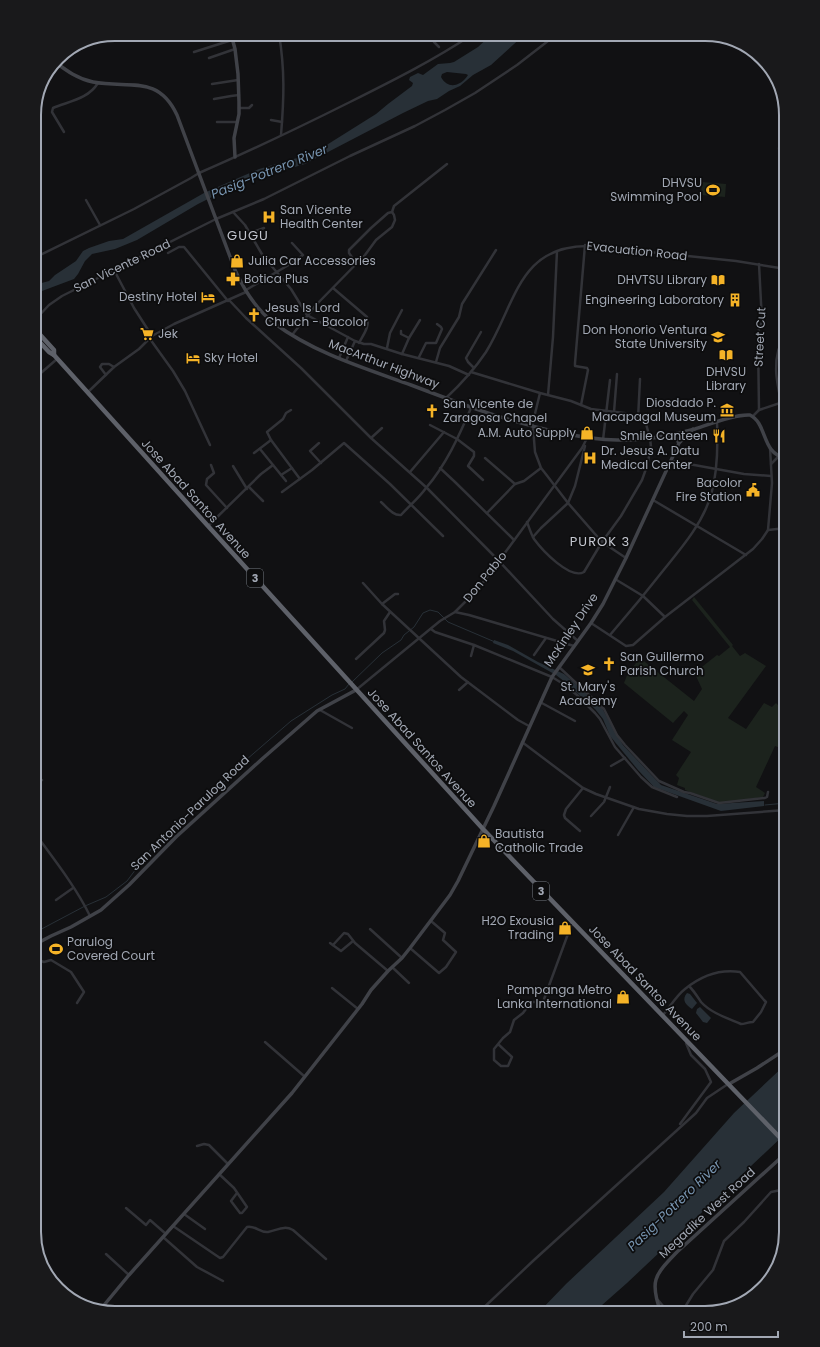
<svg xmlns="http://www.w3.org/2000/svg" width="820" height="1347" font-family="Poppins,sans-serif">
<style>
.green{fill:#1c231d}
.water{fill:#283037;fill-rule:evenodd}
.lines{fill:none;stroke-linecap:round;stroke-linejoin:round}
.stream{stroke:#283037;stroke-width:1}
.street{stroke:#323338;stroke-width:2.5}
.secondary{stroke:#404248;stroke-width:3.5}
.highway{stroke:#5e6169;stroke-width:4.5}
.labels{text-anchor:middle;stroke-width:3.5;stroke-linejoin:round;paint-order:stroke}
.shield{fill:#0d0d0e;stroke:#757a82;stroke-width:1}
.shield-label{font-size:11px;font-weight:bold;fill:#a2a8b4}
.poi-label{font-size:12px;fill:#a2a8b4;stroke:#0d0d0e;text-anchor:end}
.street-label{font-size:12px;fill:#a2a8b4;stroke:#0d0d0e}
.water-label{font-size:13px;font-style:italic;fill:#7895b1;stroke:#0d0d0e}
.neighbourhood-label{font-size:13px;letter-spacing:1px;fill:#c4c7d0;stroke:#0d0d0e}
.rim{fill:none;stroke:#a2a8b4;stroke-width:2}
</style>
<rect width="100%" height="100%" fill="#111113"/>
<!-- green -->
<g class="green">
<path d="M702,182l24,2 -1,13 -24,-2z"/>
<path d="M694,597l39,48 -1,1 8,10 5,-3 21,13 -38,52 18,11 18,-26 8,4 4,-4 10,10v37l-11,-4 -19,41 9,6 -2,4 -35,5h-10l-33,-12v-2l-8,-3 2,-7 -3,-3 15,-23 -19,-12 16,-25 -4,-4 -11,12 -49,-40 4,-10 12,-15 54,43 8,-12 -7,-15 3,-4 19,-15 2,1 11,-9 -38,-47z"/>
</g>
<!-- water -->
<g class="water">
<path d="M492,34h33l-34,31 -18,10 -13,11 -11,5 -12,8 -9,2 -25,12 -98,51 -51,15 -30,12 -26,13 -61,36 -22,9 -23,5 -7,7 -7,13 -4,5 -40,15v-9l15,-4 6,-6 21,-14 7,-10 6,-3 20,-7 14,-2 81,-46 55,-24 45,-13 21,-10 51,-32 12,-10 24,-18 1,-3 -4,-3 1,-3 8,-4 5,2 15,-11 12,-1 4,-1 24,-15zM447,72l19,2 2,1c-7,11 -20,15 -27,2l1,-3z"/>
<path d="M494,640l14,5 30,17 26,12 14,12 24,22 21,37 38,40 56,19 47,-3v5l-43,5 -67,-24 -16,-17 -28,-34 -7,-17 -8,-10 -30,-27 -9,-7 -43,-24 -20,-8z"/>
<path d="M687,993l3,1 7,9 -5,6c-6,-4 -11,-9 -5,-16z"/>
<path d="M700,1007l11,11 -4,5 -4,-1 -7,-9 1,-4z"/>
<path d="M786,1064v69l-159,150 -34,30h-55l28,-29 98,-92 70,-79z"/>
</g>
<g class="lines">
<!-- stream -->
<g class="stream">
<path d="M785,589h1"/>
<path d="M352,682l30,-29 19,-13 3,-5 10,-8 9,-14 7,-3 8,2 10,10 47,20"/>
<path d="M765,805l21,-2"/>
<path d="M34,933l51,-27 21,-9 21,-16 33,-44 67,-58 4,-6 60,-52 41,-26 13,-6 4,-5"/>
</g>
<!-- street -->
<g class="street">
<path d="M279,34c6,36 5,65 2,101"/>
<path d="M430,34l4,8 5,5"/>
<path d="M194,52l38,-12"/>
<path d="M209,58l26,-9"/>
<path d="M212,84l26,-4"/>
<path d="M214,99l17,-3 8,-1"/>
<path d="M239,108h10l3,-3"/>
<path d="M271,120l11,2"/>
<path d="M217,122h20"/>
<path d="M64,132l-12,-20 1,-4c17,-7 35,-9 45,-25"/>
<path d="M779,148l7,56"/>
<path d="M86,200l14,25"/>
<path d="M233,212l12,13 18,31 28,33 16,26 48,26"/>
<path d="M250,233l14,-5"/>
<path d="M168,253l11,-6h5l44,54"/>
<path d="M34,258l100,-49 57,-31 8,-5c51,-22 101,-46 151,-71 42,-21 84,-42 123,-68"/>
<path d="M356,263l-7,-10v-3l22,-22 17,-15 4,-1 2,-6 53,-42"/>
<path d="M114,270l20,38 18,28"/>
<path d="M333,288l34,29c3,10 -4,18 -8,26"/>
<path d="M246,290l46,-27 11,-8 -11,-12"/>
<path d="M229,300l17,18 55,50 70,70 56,50 72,73 54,58 25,22"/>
<path d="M34,321l15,-16 13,-9 154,-77 48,-20 86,-43 65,-30 30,-16 30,-17 42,-28 40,-31"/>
<path d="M401,331v3l8,4 -7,16"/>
<path d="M292,335l24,-30 49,-50 11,-15 16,-13 3,-7 -1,-5 -2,-3"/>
<path d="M409,338l11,-18"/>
<path d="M150,339l23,32 12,20 25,54"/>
<path d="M387,348l3,-15 12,-23"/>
<path d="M419,357l7,-14h10l6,-14 -1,-2 -4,-3"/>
<path d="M339,358l9,-21"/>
<path d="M346,361l9,-20 9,3h7l31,10 47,12 20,9"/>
<path d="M436,362l4,-14 19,-31 3,-13 34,-54"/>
<path d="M474,368l-6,-6 -2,-4 15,-26"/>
<path d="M471,372l69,21 31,8 20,8 33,4 14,6 8,5 4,14 1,9 -4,19 -5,14 -21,36 -19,26 -18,30c-14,8 -42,-22 -50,-33 -3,-5 -5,-12 -7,-17"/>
<path d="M106,375l-6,-8 2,-3h7l5,3"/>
<path d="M34,379l23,-20"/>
<path d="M88,392l26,-25 25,-18 13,-13 22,-12 72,-32"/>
<path d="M548,395l5,-58 4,-86"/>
<path d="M446,398c15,-14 28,-28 40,-46 30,-48 32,-108 105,-106l145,15 50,8"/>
<path d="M581,405l7,-35 -1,-2 -12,-2v-3l10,-118"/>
<path d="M291,410l-5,3 -3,6 -16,13 4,8 29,39"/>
<path d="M759,410l-1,-70 1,-11 3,-7 -3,-58"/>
<path d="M614,412l3,-38"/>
<path d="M753,416l6,-6 27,-9"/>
<path d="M638,419l2,-40"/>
<path d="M786,423c-6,-29 -19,-62 0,-89"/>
<path d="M430,425l27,14 17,13v4l-6,10 15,14"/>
<path d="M532,426l8,-33"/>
<path d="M533,427l2,25 6,16 4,5 23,30 34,39 24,16"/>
<path d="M371,438l11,-10"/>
<path d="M603,440l7,-60"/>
<path d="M319,443l-9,8 11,12"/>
<path d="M260,449l26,32"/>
<path d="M254,453l17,-13"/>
<path d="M485,458l30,26 -28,29"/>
<path d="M672,461l72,13 27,2"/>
<path d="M771,464l8,-8"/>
<path d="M211,465l3,8 -7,6 -1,6 21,23"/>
<path d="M233,466l14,23"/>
<path d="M440,468l15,14 59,58"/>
<path d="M410,472l34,-40"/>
<path d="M281,475l11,-7"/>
<path d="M515,484l9,-3 17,-13"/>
<path d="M249,487l14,14"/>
<path d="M282,492l30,-22 32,-27 46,41 53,52"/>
<path d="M653,500l93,55"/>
<path d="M381,502c6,5 12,14 20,13 8,-9 18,-17 25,-27 20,-23 33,-52 45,-80"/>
<path d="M208,526l53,-52 12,-9"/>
<path d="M768,530l18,-2"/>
<path d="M533,537l8,-9 27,-25 7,-17 10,-40"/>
<path d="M615,579l28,17 22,21"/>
<path d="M363,583l19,21 79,73 57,43 11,6"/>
<path d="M382,604l13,-10h3"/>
<path d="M455,612l14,3 105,31"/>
<path d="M591,623l35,23 7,-1 32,-28 88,-68 9,-10 6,-9 4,-47 -2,-35"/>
<path d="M431,629l4,3 39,13 78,32 8,5 17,13 18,18 5,6 15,28 26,30 11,10 25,10"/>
<path d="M610,635c19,-22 38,-45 56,-68 18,-22 37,-45 45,-72 7,-24 7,-49 6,-73"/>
<path d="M534,655l12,-17"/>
<path d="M471,656l3,-11"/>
<path d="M356,659l28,-26 1,-3 -1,-9 6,-9"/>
<path d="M559,667l45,42 13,26 8,10 34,36 25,11 6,1 29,10 46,-5 2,-1 1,-5"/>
<path d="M356,690l84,-69 15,-9 24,-24 103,-140 5,-10"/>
<path d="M459,690l9,-8"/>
<path d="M540,702l35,19"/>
<path d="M320,710l32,18"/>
<path d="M522,742l61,46 13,6 43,15 28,5 20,2h20l79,-6"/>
<path d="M611,766l14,-8"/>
<path d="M34,786l8,-6"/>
<path d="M591,816l13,-14 6,-15"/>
<path d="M580,831l-15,-13 -1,-3 2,-6 17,-21"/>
<path d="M34,832c19,26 42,55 56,84"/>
<path d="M618,835l16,-28"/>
<path d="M56,900l17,-12"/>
<path d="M370,929l32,29"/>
<path d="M330,943l11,8 12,-10"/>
<path d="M34,945l7,16 3,1 7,-2 20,12 13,20 -7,11"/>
<path d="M333,945l11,-12 4,1 7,9 33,28"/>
<path d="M410,948l29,25 7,-6 10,-15 -13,-12 2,-7 -14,-12"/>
<path d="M392,967l17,16"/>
<path d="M332,988l26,21"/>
<path d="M663,1015c7,-8 13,-19 22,-26 16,-13 35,-20 55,-17l24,28 2,2 -5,10 -8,10c-5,0 -8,2 -12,2 -14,-6 -30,-11 -40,-22 -4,-6 -7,-11 -12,-16"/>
<path d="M265,1042l39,34"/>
<path d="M498,1044l14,13 -4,9h-7l-7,-6v-11l9,-11 7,-6 4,-12 9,-7 8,-11h4l6,3 2,-3 29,-79"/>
<path d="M680,1124l31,-42 -6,-13 -14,-14 -5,-12"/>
<path d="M197,1146l7,-2 5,1 19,19"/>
<path d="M219,1174l15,14 13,19 -5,6h-2l-9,-12 6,-8"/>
<path d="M126,1208l20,17 4,-5 16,14"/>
<path d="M184,1214l21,15"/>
<path d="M173,1226l47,32 3,-1 24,-30c8,-2 13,6 21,5 10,-2 16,-7 25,-2l33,29"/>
<path d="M163,1237l34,30 26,14"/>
<path d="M106,1254l23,21"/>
<path d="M658,1300l11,13"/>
<path d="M478,1313l56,-53 162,-147 11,-15 21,-14"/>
<path d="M685,1313v-6l8,-13 20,-24 11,-29 20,-19 27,-30 15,-3"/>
</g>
<!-- secondary -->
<g class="secondary">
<path d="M231,34l4,15 3,25 1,28v12l-5,24 1,19"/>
<path d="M55,62c12,9 23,17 38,20 36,7 65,-8 84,33l58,155c9,20 21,39 39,53 40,30 90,45 137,62 50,19 100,38 152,48 18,4 36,7 54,7 27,1 52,-4 78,-11 15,-5 40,-15 55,-14 18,9 11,39 36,43"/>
<path d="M670,435l6,3 3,5"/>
<path d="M34,945l17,-9 20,-9 30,-17 28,-25 47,-48 86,-78 55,-48 39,-21"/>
<path d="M729,1084l28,-16 29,-19"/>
<path d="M100,1310l29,-35 163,-182 70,-89 9,-14 17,-19 14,-13 8,-10 40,-53 8,-14 36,-75 58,-129 39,-54 12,-19 23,-46 53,-115 14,-14"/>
<path d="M661,1313c-12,-33 -6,-38 16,-61l109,-99"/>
</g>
<!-- highway -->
<g class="highway">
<path d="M34,328l20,22v5"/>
<path d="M34,336l15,16 5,3 154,171 275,303 303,315"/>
</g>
</g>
<!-- icons -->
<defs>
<g id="stadium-bare" transform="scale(1.08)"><path d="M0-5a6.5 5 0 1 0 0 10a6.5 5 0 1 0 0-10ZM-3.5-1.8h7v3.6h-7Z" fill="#f5b327" stroke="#0d0d0e" stroke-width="2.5" paint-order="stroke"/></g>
<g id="hospital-bare" transform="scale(1.08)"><path d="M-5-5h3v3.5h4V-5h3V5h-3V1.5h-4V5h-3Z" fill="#f5b327" stroke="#0d0d0e" stroke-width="2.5" paint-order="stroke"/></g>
<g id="shop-bare" transform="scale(1.08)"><path d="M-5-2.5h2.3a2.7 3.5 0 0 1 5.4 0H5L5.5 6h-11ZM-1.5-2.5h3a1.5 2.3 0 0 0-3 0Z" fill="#f5b327" stroke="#0d0d0e" stroke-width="2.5" paint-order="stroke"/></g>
<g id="pharmacy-bare" transform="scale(1.08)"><path d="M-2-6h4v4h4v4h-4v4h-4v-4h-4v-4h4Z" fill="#f5b327" stroke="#0d0d0e" stroke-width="2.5" paint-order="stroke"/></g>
<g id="library-bare" transform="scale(1.08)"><path d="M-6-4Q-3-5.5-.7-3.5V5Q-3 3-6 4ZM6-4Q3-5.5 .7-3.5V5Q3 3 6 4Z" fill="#f5b327" stroke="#0d0d0e" stroke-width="2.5" paint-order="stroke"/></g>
<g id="hotel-bare" transform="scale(1.08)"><path d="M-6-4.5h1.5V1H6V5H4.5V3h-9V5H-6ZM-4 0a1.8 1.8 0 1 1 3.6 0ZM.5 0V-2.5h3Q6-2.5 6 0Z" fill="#f5b327" stroke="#0d0d0e" stroke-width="2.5" paint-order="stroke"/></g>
<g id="building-bare" transform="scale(1.08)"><path d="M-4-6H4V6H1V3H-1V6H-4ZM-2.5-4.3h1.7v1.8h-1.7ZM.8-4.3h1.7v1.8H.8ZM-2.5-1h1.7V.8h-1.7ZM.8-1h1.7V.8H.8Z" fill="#f5b327" stroke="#0d0d0e" stroke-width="2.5" paint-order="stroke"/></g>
<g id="church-bare" transform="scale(1.08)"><path d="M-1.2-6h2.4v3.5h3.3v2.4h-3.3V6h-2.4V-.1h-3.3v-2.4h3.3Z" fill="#f5b327" stroke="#0d0d0e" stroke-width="2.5" paint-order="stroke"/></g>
<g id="supermarket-bare" transform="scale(1.08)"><path d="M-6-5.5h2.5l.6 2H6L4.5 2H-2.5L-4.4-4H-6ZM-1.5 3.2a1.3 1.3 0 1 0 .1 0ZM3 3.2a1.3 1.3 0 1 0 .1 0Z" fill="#f5b327" stroke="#0d0d0e" stroke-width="2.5" paint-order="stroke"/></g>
<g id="university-bare" transform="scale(1.08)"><path d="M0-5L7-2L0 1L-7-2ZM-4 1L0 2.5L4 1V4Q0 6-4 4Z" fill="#f5b327" stroke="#0d0d0e" stroke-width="2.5" paint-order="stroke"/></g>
<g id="museum-bare" transform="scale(1.08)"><path d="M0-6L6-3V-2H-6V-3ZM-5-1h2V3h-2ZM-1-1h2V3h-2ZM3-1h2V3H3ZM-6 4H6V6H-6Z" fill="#f5b327" stroke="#0d0d0e" stroke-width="2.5" paint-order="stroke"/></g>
<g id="restaurant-bare" transform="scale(1.08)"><path d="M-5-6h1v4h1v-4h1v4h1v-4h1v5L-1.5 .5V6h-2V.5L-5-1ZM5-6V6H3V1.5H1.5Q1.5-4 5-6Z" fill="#f5b327" stroke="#0d0d0e" stroke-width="2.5" paint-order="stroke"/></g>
<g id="civic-bare" transform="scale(1.08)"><path d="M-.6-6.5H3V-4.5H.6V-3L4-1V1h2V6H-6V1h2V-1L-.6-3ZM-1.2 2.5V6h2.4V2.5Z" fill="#f5b327" stroke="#0d0d0e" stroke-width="2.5" paint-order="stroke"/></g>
<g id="school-bare" transform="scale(1.08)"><path d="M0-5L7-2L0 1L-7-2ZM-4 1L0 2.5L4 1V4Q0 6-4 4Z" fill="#f5b327" stroke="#0d0d0e" stroke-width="2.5" paint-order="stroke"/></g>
</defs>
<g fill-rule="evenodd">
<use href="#stadium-bare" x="713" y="190"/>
<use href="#hospital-bare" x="269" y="217"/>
<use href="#shop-bare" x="237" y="261"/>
<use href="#pharmacy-bare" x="233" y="279"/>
<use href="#library-bare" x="718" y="280"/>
<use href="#hotel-bare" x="208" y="297"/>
<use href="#building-bare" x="735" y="300"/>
<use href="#church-bare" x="254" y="315"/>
<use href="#supermarket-bare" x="147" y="334"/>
<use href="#university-bare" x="718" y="337"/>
<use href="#library-bare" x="726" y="355"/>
<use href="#hotel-bare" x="193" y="358"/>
<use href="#museum-bare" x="727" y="410"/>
<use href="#church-bare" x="432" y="411"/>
<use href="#shop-bare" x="587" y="433"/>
<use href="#restaurant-bare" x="719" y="436"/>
<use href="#hospital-bare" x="590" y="458"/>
<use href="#civic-bare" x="753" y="490"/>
<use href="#church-bare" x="609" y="664"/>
<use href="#school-bare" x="588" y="670"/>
<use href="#shop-bare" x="484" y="841"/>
<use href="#shop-bare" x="565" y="928"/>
<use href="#stadium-bare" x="56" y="949"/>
<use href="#shop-bare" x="623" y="997"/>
</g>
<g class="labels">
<!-- shield labels -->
<g class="shield">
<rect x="247" y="569" width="16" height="18" rx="3"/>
<rect x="533" y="882" width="16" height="18" rx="3"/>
</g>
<g class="shield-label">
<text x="255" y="582">3</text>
<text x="541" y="895">3</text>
</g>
<!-- poi labels -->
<g class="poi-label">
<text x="702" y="187">DHVSU<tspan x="702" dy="14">Swimming Pool</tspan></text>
<text x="280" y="214" text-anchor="start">San Vicente<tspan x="280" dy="14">Health Center</tspan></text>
<text x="248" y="265" text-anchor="start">Julia Car Accessories</text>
<text x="244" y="283" text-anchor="start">Botica Plus</text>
<text x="707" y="284">DHVTSU Library</text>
<text x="197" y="301">Destiny Hotel</text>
<text x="724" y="304">Engineering Laboratory</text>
<text x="265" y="312" text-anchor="start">Jesus Is Lord<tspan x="265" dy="14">Chruch - Bacolor</tspan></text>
<text x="707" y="334">Don Honorio Ventura<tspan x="707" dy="14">State University</tspan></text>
<text x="158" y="338" text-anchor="start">Jek</text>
<text x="204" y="362" text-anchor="start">Sky Hotel</text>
<text x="726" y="376" text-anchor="middle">DHVSU<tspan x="726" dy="14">Library</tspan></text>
<text x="716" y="407">Diosdado P.<tspan x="716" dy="14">Macapagal Museum</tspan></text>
<text x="443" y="408" text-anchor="start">San Vicente de<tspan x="443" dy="14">Zaragosa Chapel</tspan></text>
<text x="576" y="437">A.M. Auto Supply</text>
<text x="708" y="440">Smile Canteen</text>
<text x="601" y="455" text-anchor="start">Dr. Jesus A. Datu<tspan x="601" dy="14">Medical Center</tspan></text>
<text x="742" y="487">Bacolor<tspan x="742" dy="14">Fire Station</tspan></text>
<text x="620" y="661" text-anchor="start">San Guillermo<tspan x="620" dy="14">Parish Church</tspan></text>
<text x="588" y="691" text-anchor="middle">St. Mary's<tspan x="588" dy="14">Academy</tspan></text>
<text x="495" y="838" text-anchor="start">Bautista<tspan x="495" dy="14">Catholic Trade</tspan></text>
<text x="554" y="925">H2O Exousia<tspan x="554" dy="14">Trading</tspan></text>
<text x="67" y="946" text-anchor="start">Parulog<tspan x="67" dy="14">Covered Court</tspan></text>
<text x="612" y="994">Pampanga Metro<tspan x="612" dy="14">Lanka International</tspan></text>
</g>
<!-- street labels -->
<g class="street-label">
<text transform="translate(637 251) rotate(6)" y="4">Evacuation Road</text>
<text transform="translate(122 266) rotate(-26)" y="4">San Vicente Road</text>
<text transform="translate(760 337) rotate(-87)" y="4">Street Cut</text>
<text transform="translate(384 364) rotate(21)" y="4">MacArthur Highway</text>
<text transform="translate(196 499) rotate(48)" y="4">Jose Abad Santos Avenue</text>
<text transform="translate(485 577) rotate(-51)" y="4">Don Pablo</text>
<text transform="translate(571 630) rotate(-56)" y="4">McKinley Drive</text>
<text transform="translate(422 748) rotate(48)" y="4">Jose Abad Santos Avenue</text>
<text transform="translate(190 813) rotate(-44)" y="4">San Antonio-Parulog Road</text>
<text transform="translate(645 983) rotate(46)" y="4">Jose Abad Santos Avenue</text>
<text transform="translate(707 1213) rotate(-43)" y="4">Megadike West Road</text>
</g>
<!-- water labels -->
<g class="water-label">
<text transform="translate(269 171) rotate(-22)" y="5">Pasig-Potrero River</text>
<text transform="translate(674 1205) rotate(-44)" y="5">Pasig-Potrero River</text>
</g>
<!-- neighbourhood labels -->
<g class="neighbourhood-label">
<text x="248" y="240">GUGU</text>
<text x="600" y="546">PUROK 3</text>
</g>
</g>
<!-- crop -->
<path d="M0 0H820V1347H0ZM115 41H705A74 74 0 0 1 779 115V1232A74 74 0 0 1 705 1306H115A74 74 0 0 1 41 1232V115A74 74 0 0 1 115 41Z" fill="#19191b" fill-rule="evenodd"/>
<path class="rim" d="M115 41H705A74 74 0 0 1 779 115V1232A74 74 0 0 1 705 1306H115A74 74 0 0 1 41 1232V115A74 74 0 0 1 115 41Z"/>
<!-- scale -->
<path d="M684 1331v6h94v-6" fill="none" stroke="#a2a8b4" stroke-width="2"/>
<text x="690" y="1331" font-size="12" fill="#a2a8b4" stroke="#0d0d0e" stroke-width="3" paint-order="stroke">200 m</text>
</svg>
